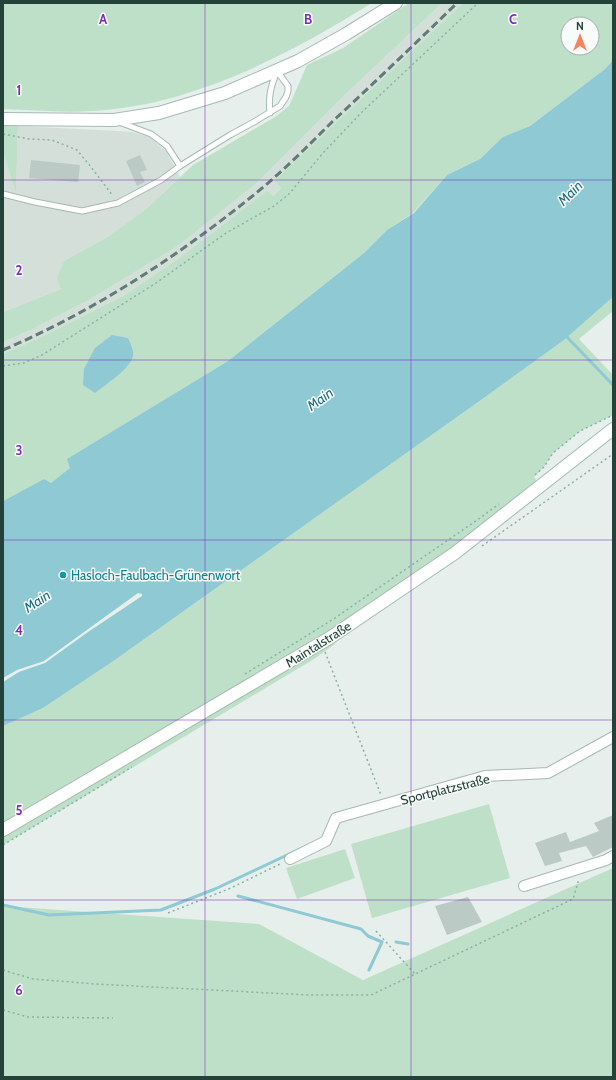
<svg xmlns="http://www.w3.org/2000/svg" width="616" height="1080" font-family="Cabin,sans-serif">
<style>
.built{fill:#d4dfda}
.green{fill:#bfe0c8;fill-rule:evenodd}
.water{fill:#8ec9d4}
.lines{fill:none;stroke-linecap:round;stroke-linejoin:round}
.stream{stroke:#8ec9d4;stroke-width:3}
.building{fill:#bbcac4}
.lane-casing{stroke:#a8b8b2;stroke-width:7}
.street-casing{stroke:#a8b8b2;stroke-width:12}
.secondary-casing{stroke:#a4bbb3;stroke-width:14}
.path{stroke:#86b3a5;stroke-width:1.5;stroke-dasharray:2 3;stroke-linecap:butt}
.lane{stroke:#fff;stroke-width:5}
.street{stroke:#fff;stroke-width:10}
.secondary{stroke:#fff;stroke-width:12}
.rail{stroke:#5f7d75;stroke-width:3;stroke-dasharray:8 4;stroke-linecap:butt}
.grid{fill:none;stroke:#7b2cbf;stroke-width:1;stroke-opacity:0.55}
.culture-dot{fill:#0f9aa8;stroke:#f7fbf9;stroke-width:1.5}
.labels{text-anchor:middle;stroke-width:3;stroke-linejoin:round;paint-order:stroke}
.culture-label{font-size:13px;fill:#0d838f;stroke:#f7fbf9;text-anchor:start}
.street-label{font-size:13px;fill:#24423a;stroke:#f7fbf9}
.water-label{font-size:14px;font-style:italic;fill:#1c6f80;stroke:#f7fbf9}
.grid-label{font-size:13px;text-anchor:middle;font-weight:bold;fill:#7b2cbf;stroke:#f7fbf9;stroke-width:3;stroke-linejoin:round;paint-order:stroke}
</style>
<rect width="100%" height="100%" fill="#e6efeb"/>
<!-- built -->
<g class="built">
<path d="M442,3h21l-189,178 7,7 -9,8 -149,100 -84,42 -36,16v-12l30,-13 54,-28 91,-55 80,-64 91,-91z"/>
<path d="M18,126l100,5 14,1 17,5 17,14 14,26 -34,32 -37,27 -45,25 -3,28 -58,23v-159l13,37z"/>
</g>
<!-- green -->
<g class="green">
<path d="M3,3h369c-84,52 -180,103 -281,108 -29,2 -59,-1 -88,-2z"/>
<path d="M409,3h33l-93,88 -91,91 -80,64 -91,55 -54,28 -30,13v-30l58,-23 -4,-11 7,-17 45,-25 37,-27 47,-44 82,-48 14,-11 18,-41 36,-17z"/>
<path d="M463,3h150v57l-8,9 -75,57 -26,11 -24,22 -33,16 -34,38 -26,17 -23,23 -136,108 -160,98 3,9 -21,16 -6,-5 -41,22v-147l36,-16 84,-42 58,-39 86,-66 6,5 8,-8 -7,-7zM568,24h24v24h-24z"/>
<path d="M3,125l15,1 -2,66 -13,-39z"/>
<path d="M613,297v14l-34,28 34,36v40l-33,16 -27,22 -9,14 -10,10 6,9 -209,151 4,7 -21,15 -311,186v-119l40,-18 69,-46 376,-267 76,-55z"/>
<path d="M489,804l21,74 -138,40 -21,-74z"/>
<path d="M345,849l10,29 -58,21 -11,-31z"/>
<path d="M613,868v209h-610v-171l256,18 104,56z"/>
</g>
<!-- water -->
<g class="water">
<path d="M613,60v237l-49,43 -76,55 -376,267 -69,46 -40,18v-44l16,-10 26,-9 43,-31 54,-36v-2l-4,-1 -94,68 -27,9 -14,8v-177l41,-22 7,4 19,-15 -3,-9 161,-98 136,-108 23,-23 27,-17 33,-38 33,-16 23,-22 27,-11 75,-57z"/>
<path d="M112,335l16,3c2,5 6,12 5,18 -4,14 -27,28 -38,37l-12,-8 1,-16 11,-21z"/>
</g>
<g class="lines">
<!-- stream -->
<g class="stream">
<path d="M567,337l46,48"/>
<path d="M238,896l123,33 7,7 14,6 -13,28"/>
<path d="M3,905l46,10 112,-5 54,-21 87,-41"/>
<path d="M396,942l12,2"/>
</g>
</g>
<!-- building -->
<g class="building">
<path d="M140,155l7,15 -7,2 5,10 -8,4 -11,-25z"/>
<path d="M31,160l49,5 -2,17 -49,-4z"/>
<path d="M613,815v32l-20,10 -7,-11 -27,7 3,8 -17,5 -10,-23 31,-11 4,10 29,-11 -5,-8z"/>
<path d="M468,897l14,25 -35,13 -12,-29z"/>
</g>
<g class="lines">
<!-- lane casing -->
<g class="lane-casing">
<g id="lane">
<path d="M119,122l32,12 16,12 13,20"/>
<path d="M3,194l32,8 47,9 36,-8 43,-23 19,-14 50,-31 24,-13 26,-16 6,-9 2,-6v-5l-11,-15c-6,15 -9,25 -7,42"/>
</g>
</g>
<!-- street casing -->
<g class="street-casing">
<g id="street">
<path d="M290,859l36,-18 10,-23 149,-42 63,-3 65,-36"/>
<path d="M524,886l82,-26 7,-4"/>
</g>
</g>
<!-- secondary casing -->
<g class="secondary-casing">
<g id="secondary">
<path d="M3,119l111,1 45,-7 66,-20 73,-32 48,-27 50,-31"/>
<path d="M3,830l328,-193 124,-84 158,-124"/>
</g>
</g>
<!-- path -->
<g class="path">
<path d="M3,134l26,5 23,1 25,10 14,17 22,29"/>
<path d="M3,366l21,-3 18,-8 114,-72 70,-50 48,-27 15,-12 34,-41 39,-41 116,-109"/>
<path d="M535,475l9,-8 9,-14 27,-22 33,-16"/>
<path d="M482,546l131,-92"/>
<path d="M325,652l56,143"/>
<path d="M245,674l87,-54 148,-102 19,-14"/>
<path d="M3,845l129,-78"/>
<path d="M168,913l63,-25 51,-25"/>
<path d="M376,931l39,43"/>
<path d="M3,970l30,9 62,5 214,11h62l202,-96 6,-20"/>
<path d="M3,1010l25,7 85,1"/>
</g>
<!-- lane -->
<use href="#lane" class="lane"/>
<!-- street -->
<use href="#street" class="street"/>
<!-- secondary -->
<use href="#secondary" class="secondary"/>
<!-- rail -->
<path class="rail" d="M3,350c89,-38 171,-91 247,-152 29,-23 56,-50 82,-76 42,-39 84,-79 125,-119"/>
</g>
<!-- grid -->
<path class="grid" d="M205,3v1074M411,3v1074M3,180h610M3,360h610M3,540h610M3,720h610M3,900h610"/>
<!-- markers -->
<circle class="culture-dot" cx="63" cy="575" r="4"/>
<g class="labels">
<!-- culture labels -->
<g class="culture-label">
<text x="71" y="580">Hasloch-Faulbach-Grünenwört</text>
</g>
<!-- street labels -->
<g class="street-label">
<text transform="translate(318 644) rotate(-32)" y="5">Maintalstraße</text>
<text transform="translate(445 789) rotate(-14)" y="5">Sportplatzstraße</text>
</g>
<!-- water labels -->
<g class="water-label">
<text transform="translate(570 193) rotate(-46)" y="5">Main</text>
<text transform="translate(320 399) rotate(-36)" y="5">Main</text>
<text transform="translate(37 601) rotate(-33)" y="5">Main</text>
</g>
</g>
<g class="grid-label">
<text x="103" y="24">A</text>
<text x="308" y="24">B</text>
<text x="513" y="24">C</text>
<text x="19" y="95">1</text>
<text x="19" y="275">2</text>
<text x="19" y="455">3</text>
<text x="19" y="635">4</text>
<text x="19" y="815">5</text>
<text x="19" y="995">6</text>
</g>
<!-- border -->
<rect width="616" height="1080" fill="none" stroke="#24423a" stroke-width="8"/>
<!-- north arrow -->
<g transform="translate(580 36)"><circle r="19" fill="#f7fbf9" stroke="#a3b1ad"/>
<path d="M0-3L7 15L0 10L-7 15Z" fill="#f4845f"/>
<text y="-6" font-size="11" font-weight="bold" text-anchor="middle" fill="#24423a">N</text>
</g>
</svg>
